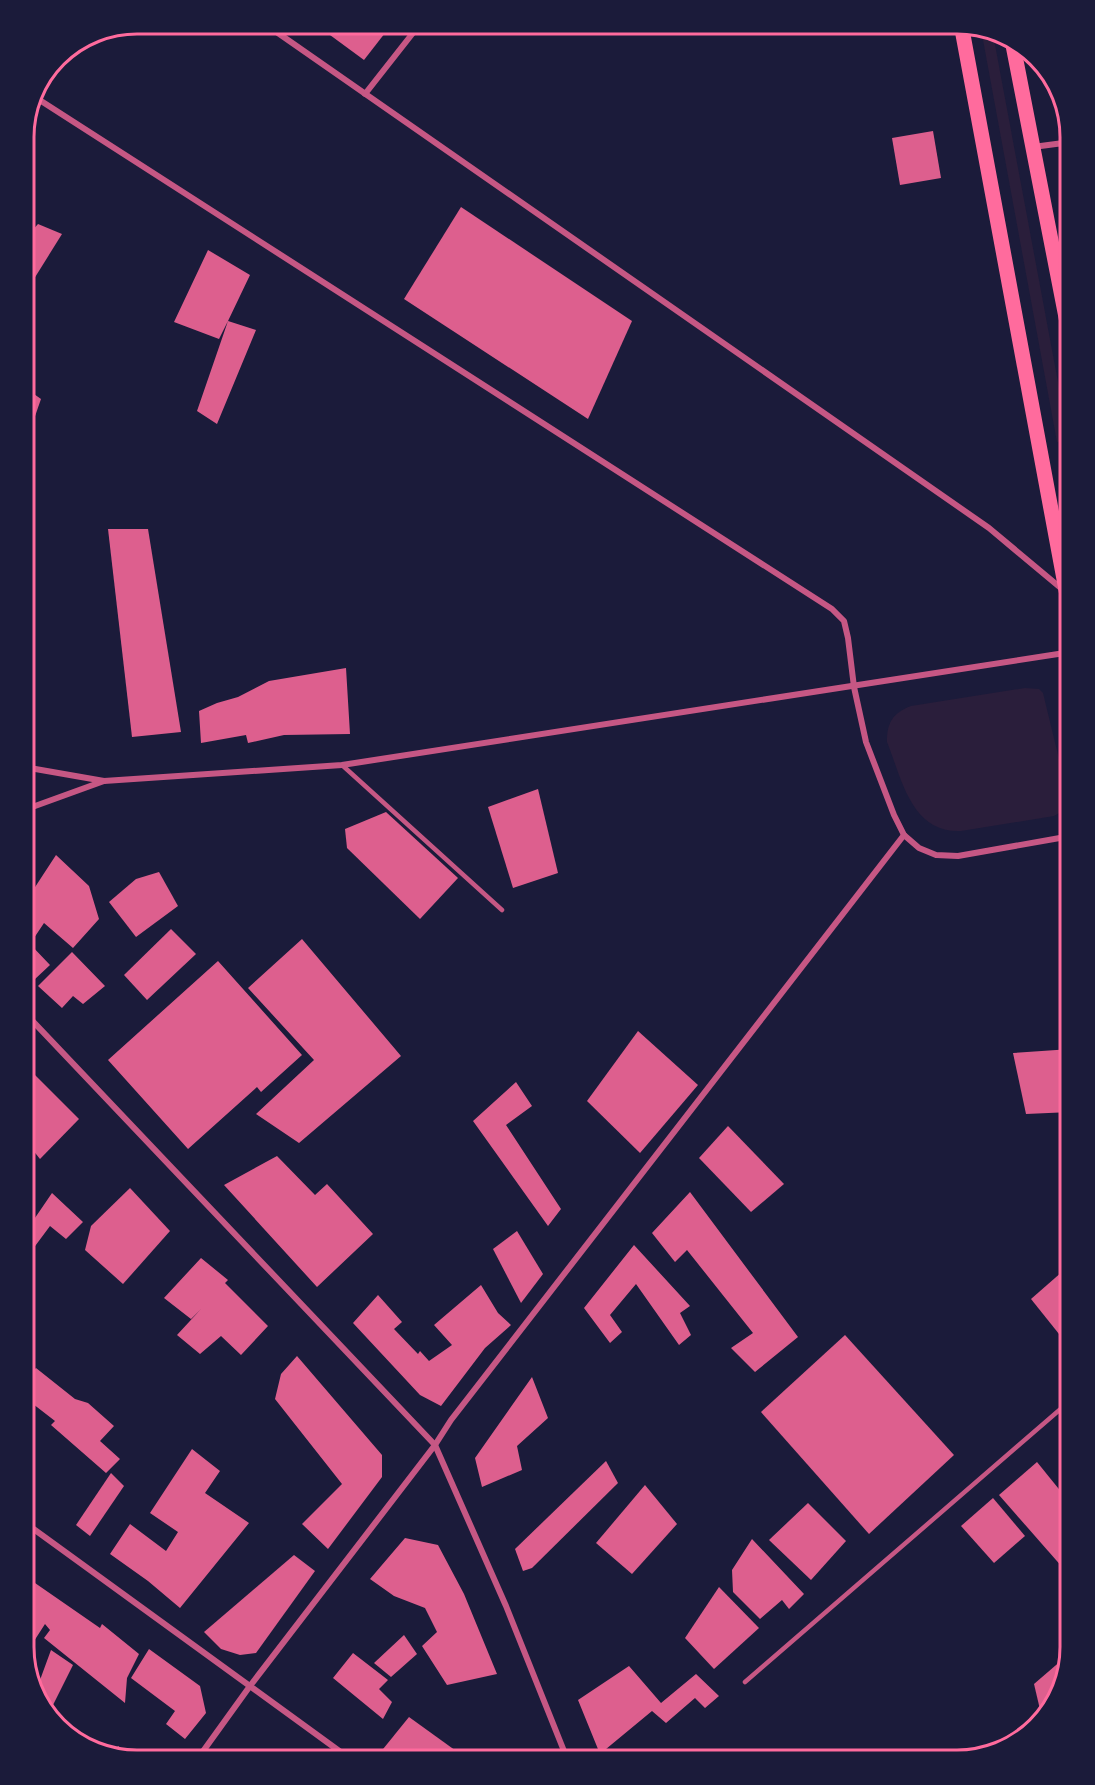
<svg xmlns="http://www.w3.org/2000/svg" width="1095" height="1785" font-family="Inter,sans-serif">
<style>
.green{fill:#2a1e3b}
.building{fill:#dd5f8e}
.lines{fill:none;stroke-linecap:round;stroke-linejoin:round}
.service{stroke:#c65784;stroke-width:4.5}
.minor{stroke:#c65784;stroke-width:6}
.primary{stroke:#ff6b9d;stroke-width:15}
.rim{fill:none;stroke:#ff6b9d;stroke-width:3}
</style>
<rect width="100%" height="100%" fill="#1b1b3a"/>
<!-- green -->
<g class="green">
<path d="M981,29l12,5 76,407 -12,1z"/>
<path d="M1025,688l14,1 4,4 25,103c-1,11 -5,15 -14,20l-93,15c-50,2 -59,-52 -74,-89 0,-20 6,-29 24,-36z"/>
</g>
<!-- building -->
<g class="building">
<path d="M315,24h77l-28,36z"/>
<path d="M933,131l8,47 -41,7 -8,-47z"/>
<path d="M461,207l171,114 -44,98 -184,-120z"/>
<path d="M38,224l24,10 -38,61v-55z"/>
<path d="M208,250l42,25 -22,46 28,9 -39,94 -20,-13 31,-90 -9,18 -45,-17z"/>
<path d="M24,387l17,12 -16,46h-1z"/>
<path d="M108,529h40l33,203 -49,5z"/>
<path d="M346,668l4,66 -66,1 -36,8 -2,-8 -45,8 -2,-32 18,-8 21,-6 31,-16z"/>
<path d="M538,789l20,84 -45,15 -25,-81z"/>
<path d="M386,812l72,66 -38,41 -73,-71 -2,-19z"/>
<path d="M56,855l33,31 10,33 -26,29 -29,-25 -14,21 20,21 -16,15 -10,-10v-66z"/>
<path d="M159,872l19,34 -42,31 -27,-35 27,-23z"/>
<path d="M171,929l25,25 -49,46 -23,-25z"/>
<path d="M302,939l99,117 -102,87 -43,-29 58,-54 -66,-72z"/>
<path d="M72,952l33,34 -22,18 -10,-8 -11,12 -24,-22z"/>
<path d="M218,961l84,94 -41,37 -4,-5 -69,62 -80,-89z"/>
<path d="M638,1031l60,54 -58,68 -53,-52z"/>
<path d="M1071,1049v63l-45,2 -13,-61z"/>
<path d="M29,1069l50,50 -39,40 -16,-20v-67z"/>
<path d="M516,1082l16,24 -26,19 55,84 -13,17 -75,-105z"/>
<path d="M728,1126l56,58 -33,28 -52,-54z"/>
<path d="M277,1156l38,39 12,-11 46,50 -56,53 -93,-102z"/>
<path d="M130,1188l40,43 -47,53 -38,-34 6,-24z"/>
<path d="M690,1192l108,145 -43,35 -24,-24 22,-15 -66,-83 -12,12 -23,-29z"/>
<path d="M52,1193l31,29 -17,17 -16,-13 -26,35v-27z"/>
<path d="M517,1231l26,43 -22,29 -28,-54z"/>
<path d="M634,1245l56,61 -10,7 11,22 -12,10 -43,-61 -26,31 12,17 -12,11 -26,-35z"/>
<path d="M201,1258l27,22 -3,3 43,43 -27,29 -20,-19 -21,18 -23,-19 24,-26 -10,10 -27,-21z"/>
<path d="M1071,1264v85l-40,-50z"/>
<path d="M481,1285l17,28 13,12 -26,23 -44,58 -21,-11 -67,-72 25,-28 24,27 -8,7 24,25 2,-3 9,10 23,-16 -18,-20z"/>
<path d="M845,1335l109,120 -85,79 -108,-122z"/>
<path d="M297,1356l85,99v22l-54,72 -26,-25 40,-40 -67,-85 6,-25z"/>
<path d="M36,1368l39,31 13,4 26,23 -14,15 20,18 -14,14 -55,-48 4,-4 -31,-24v-17z"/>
<path d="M532,1377l16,41 -31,28 5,24 -40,17 -7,-29z"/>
<path d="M192,1449l28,22 -15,22 44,30 -69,85 -32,-27 -38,-27 20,-30 36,27 12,-19 -28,-19z"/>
<path d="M606,1461l12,22 -86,85 -9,3 -8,-22z"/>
<path d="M1037,1462l34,42v58l-8,6 -64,-73z"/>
<path d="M111,1473l13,13 -34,50 -14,-11z"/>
<path d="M645,1485l32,39 -45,50 -36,-31z"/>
<path d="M993,1498l32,38 -31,27 -33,-37z"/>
<path d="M808,1503l38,38 -35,39 -42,-40z"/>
<path d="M405,1538l33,7 26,49 33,80 -50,11 -25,-39 15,-14 -12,-24 -31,-12 -24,-17z"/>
<path d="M752,1539l52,55 -15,15 -7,-9 -22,19 -27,-27 -1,-22z"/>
<path d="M294,1555l21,16 -59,82 -16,2 -19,-6 -17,-17z"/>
<path d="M35,1583l65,45 2,-4 37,30 -12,24 -2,25 -81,-65 6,-8 -5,-6 -18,28 5,4 -4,10 -4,-18v-47z"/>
<path d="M719,1587l40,41 -45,41 -29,-31z"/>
<path d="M404,1635l13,19 -26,23 -17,-14z"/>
<path d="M149,1649l51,37 6,27 -21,26 -19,-15 9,-13 -44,-33z"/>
<path d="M51,1650l22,15 -24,48 -13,-15 -5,-21 9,3z"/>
<path d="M353,1653l35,27 -9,9 13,13 -9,17 -50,-41z"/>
<path d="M1070,1653l-14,52 -14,13 -8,-34z"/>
<path d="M629,1666l32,37 35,-29 23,22 -14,12 -10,-10 -29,25 -14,-12 -52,43 -22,-54z"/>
<path d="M409,1717l61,44h-83l-8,-7z"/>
<path d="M118,1746l23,15h-11l-18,-6z"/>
<path d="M519,1750l5,11h-16z"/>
<path d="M272,1751l13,10h-39v-1z"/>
<path d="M658,1754l5,7h-13z"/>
</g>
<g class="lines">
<!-- service -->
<g class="service">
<path d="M342,765l160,145"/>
<path d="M745,1682l326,-282"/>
</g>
<!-- minor -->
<g class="minor">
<path d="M265,24l724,504 73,61"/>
<path d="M365,94l55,-70"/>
<path d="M38,99l794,510 12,12 4,17 6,49 12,55 28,73 10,20 15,13 17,7 22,1 113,-20"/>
<path d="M1033,147l38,-5"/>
<path d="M24,767l80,14 238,-16 729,-113"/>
<path d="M24,810l80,-29"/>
<path d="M24,1012l411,433 71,161 62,155"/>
<path d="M24,1522l329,239"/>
<path d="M196,1761l54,-75 185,-241 16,-25 453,-585"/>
</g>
<!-- primary -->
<g class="primary">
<path d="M961,24l110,593"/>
<path d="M1012,40l59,303"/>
</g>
</g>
<!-- crop -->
<path d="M0 0H1095V1785H0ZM137 34H957A103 103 0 0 1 1060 137V1647A103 103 0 0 1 957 1750H137A103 103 0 0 1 34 1647V137A103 103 0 0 1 137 34Z" fill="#1b1b3a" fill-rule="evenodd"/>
<path class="rim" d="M137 34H957A103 103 0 0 1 1060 137V1647A103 103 0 0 1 957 1750H137A103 103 0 0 1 34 1647V137A103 103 0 0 1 137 34Z"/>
</svg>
